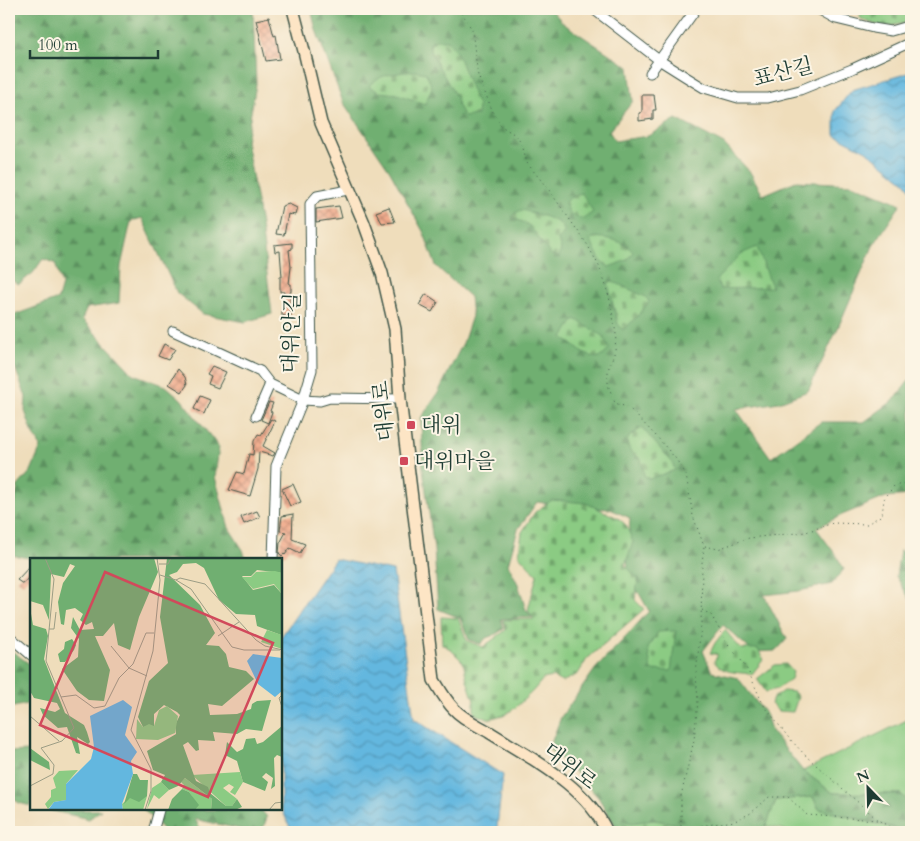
<svg xmlns="http://www.w3.org/2000/svg" width="920" height="841" font-family="Cardo,'Noto Serif KR',serif">
<style>
.grass{fill:#8bcb83;stroke:#55845c}
.forest{fill:url(#forest-firs);stroke:#487652}
.cemetery{fill:url(#cemetery-stones);stroke:#55845c}
.water{fill:url(#water-waves);stroke:#417a8a}
.building{fill:url(#building-cross-hatch)}
.lines{fill:none;stroke-linecap:round;stroke-linejoin:round}
.street-casing{stroke:#3e5548;stroke-width:11}
.secondary-casing{stroke:#3e5548;stroke-width:14}
.path{stroke:#3e5548;stroke-width:1;stroke-dasharray:1 4;stroke-linecap:butt}
.street{stroke:#fff;stroke-width:9}
.secondary{stroke:#fde5c5;stroke-width:11}
.poi-dot{fill:#d1495b;stroke:#fcf5e5;stroke-width:2}
.labels{text-anchor:middle;stroke-width:4;stroke-linejoin:round;paint-order:stroke}
.street-label{font-size:21px;fill:#1f3d34;stroke:#fcf5e5}
.poi-label{font-size:21px;fill:#1f3d34;stroke:#fcf5e5;text-anchor:start}
.inset-road{fill:none;stroke:#9c9d85;stroke-width:1}
.view{fill:#d1495b;fill-opacity:0.15;stroke:#d1495b;stroke-width:2.5}
.inset-edge{fill:none;stroke:#1f3d34;stroke-width:2.5}
</style>
<defs>
<pattern id="forest-firs" width="22" height="20" patternUnits="userSpaceOnUse" patternTransform="scale(1.25)"><rect width="22" height="20" fill="#70af71"/><path d="M5 1l3.5 6h-7zM16 11l3.5 6h-7z" fill="#5b905e"/></pattern>
<pattern id="cemetery-stones" width="16" height="16" patternUnits="userSpaceOnUse" patternTransform="scale(1.25)"><rect width="16" height="16" fill="#8bcb83"/><path d="M2 7V4a2 2 0 0 1 4 0v3zM10 15v-3a2 2 0 0 1 4 0v3z" fill="#71a66c"/></pattern>
<pattern id="water-waves" width="16" height="10" patternUnits="userSpaceOnUse" patternTransform="scale(1.25)"><rect width="16" height="10" fill="#63b7df"/><path d="M0 5q4-4 8 0t8 0" fill="none" stroke="#5196b6"/></pattern>
<pattern id="building-cross-hatch" width="8" height="8" patternUnits="userSpaceOnUse" patternTransform="scale(1.25)"><rect width="8" height="8" fill="#f1ab8c"/><path d="M0 0l8 8M0 8l8-8" fill="none" stroke="#c38c73"/></pattern>
</defs>
<rect width="100%" height="100%" fill="#fcf5e5"/>
<filter id="ink" filterUnits="userSpaceOnUse"><feTurbulence type="fractalNoise" baseFrequency=".02" numOctaves="2"/><feDisplacementMap in="SourceGraphic" scale="10" xChannelSelector="R" yChannelSelector="G"/><feConvolveMatrix kernelMatrix="1 2 1 2 8 2 1 2 1" color-interpolation-filters="sRGB"/></filter>
<filter id="wash" filterUnits="userSpaceOnUse"><feTurbulence type="fractalNoise" baseFrequency=".0096" numOctaves="4" result="noise"/><feDisplacementMap in="SourceGraphic" scale="20" xChannelSelector="R" yChannelSelector="G"/><feGaussianBlur stdDeviation="1.12" result="paint"/><feColorMatrix in="noise" values="0 0 0 0 0 0 0 0 0 0 0 0 0 0 0 0 0 1.4 0 .05"/><feComposite in="paint" operator="in"/></filter>
<g filter="url(#wash)">
<rect width="100%" height="100%" fill="#efddbb"/>
<!-- grass -->
<g class="grass">
<path d="M911,718v86l-10,-10 -68,-1 -30,-22z"/>
<path d="M813,797l6,12 89,23h-122v-2l-20,-4 10,-26z"/>
</g>
<!-- forest -->
<g class="forest">
<path d="M9,9h244l3,75 -10,57 15,84 11,89 -27,8 -42,-8 -26,-21 -35,-75 -11,3 -10,45 -2,37 -32,5 -5,11 51,55 33,12 15,13 38,48 -4,30 14,51 14,22 3,10h-212l-4,-2 -20,-3 -1,-2v-41l6,-11 3,-15 13,-15 10,-24 -9,-16 -7,-20 1,-14 -13,-35 -4,-1v-44l49,-18 4,-14 -7,-22 -12,-4 -10,14 -14,11 -10,-5z"/>
<path d="M311,9h240l13,15 65,43 4,34 -24,30 6,10 33,-5 28,-17 48,25 26,28 13,23 33,-14 56,3 49,20 -28,42 -36,84 -29,61 -29,11 -43,7 35,49 50,-36h43l30,-22 17,-22v117l-25,2 -44,18 -26,13 20,27 8,14 -12,15 -33,7 -35,4 23,44 -11,12 -23,1 -30,-27 -20,26 9,21 26,6 29,38 4,15 32,40 30,22 68,1 10,10v28l-92,-23 -6,-12 -37,3 -10,26 -1,6h-88l1,-8 -24,-4 -39,5 -17,-28 -21,-23 -28,-25 12,-32 35,-49 27,-28 26,-29 -22,-39 3,-54 -20,-9 -36,-2 -37,-5 -19,27 -10,35 10,20 8,26 6,7 -31,2 3,10 -10,6 -8,3 -5,6 -12,-4 -9,-22 -22,-9 -4,-60 -11,-80 -2,-51 16,-23 26,-52 9,-27 -2,-19 -34,-31 -12,-33 -34,-62 -47,-69 -27,-72z"/>
<path d="M900,550l11,7v44l-15,-25z"/>
<path d="M9,649l22,16v38l-22,5z"/>
<path d="M31,751v55l-12,-3 -10,-8v-43z"/>
<path d="M49,810h52l-12,9z"/>
<path d="M144,810h117l6,7 -5,15h-9l-58,-13 7,13h-37z"/>
</g>
<!-- cemetery -->
<g class="cemetery">
<path d="M861,9h50v10c-19,10 -32,9 -51,-1z"/>
<path d="M436,40h11l10,13 21,53 -1,9 -13,2 -6,-11 -2,-9 -26,-46v-6z"/>
<path d="M415,71l11,2 6,14 -7,17 -28,-10 -18,-2 -10,-6c11,-13 31,-13 46,-15z"/>
<path d="M582,193l11,19 -10,7 -13,-5 -5,-11 3,-4z"/>
<path d="M522,210l24,7 12,5 7,9 -7,9 3,9 -2,8 -9,-3 -20,-28 -18,-9 3,-4z"/>
<path d="M595,237c15,2 28,3 38,15l-6,8 -18,7 -8,-6 -11,-21z"/>
<path d="M757,247l15,40 -52,2 -3,-10 24,-25z"/>
<path d="M612,281l34,16 3,5 -12,15 -14,13 -5,-6 -10,-40z"/>
<path d="M575,319l28,17 6,13 -5,6 -8,3 -13,-5 -20,-16z"/>
<path d="M642,428l30,34 3,8 -26,9 -5,-4 -3,-16c-8,-4 -12,-8 -14,-18l3,-5z"/>
<path d="M552,500l34,3 32,15 8,7 7,17 -8,23 13,14 -3,21 9,9 -57,50 -9,15 -16,8 -10,-5 -9,2 -10,12 -18,17 -9,6 -17,5 -15,-5v-13l-7,-21 -4,-18 -13,-13 -8,-5 -1,-27 17,1 9,23 16,6 23,-17 -3,-10 31,-1 -6,-9 9,-35 -18,-20 3,-23 13,-20z"/>
<path d="M725,630l16,19h17l5,11 -11,14c-14,-2 -30,0 -38,-13l4,-6 -8,-2 5,-10z"/>
<path d="M676,631l-5,40 -20,-1 -3,-22 10,-16z"/>
<path d="M786,664l7,8 -2,7 -14,10 -11,3 -9,-13 18,-14z"/>
<path d="M783,691l11,1 4,5 -5,15 -15,-1 -7,-7 2,-6z"/>
<path d="M654,820l24,4 -2,8h-59l-2,-7z"/>
</g>
<!-- water -->
<g class="water">
<path d="M911,72v118l-5,-7 -38,-31 -33,-17v-24l17,-21z"/>
<path d="M335,559l58,12 21,148 89,56 -6,52 3,5h-208l-11,-25v-170z"/>
</g>
<g id="blocks">
<!-- building -->
<g class="building">
<path d="M269,17l5,19 2,-1 4,24 -14,2 -10,-41z"/>
<path d="M642,95h12l2,15h-3v9l-14,2v-8l3,-1z"/>
<path d="M289,204l8,4 -2,7 -4,-1 -1,1 -2,-1 -4,21 -8,-1 6,-28z"/>
<path d="M339,206l3,12 -26,4v-13z"/>
<path d="M389,207l6,15 -13,1 -6,-11z"/>
<path d="M292,243v6l-3,1 2,17 -2,17h2v8h-1l1,24h-9v-7l1,-1 1,-16h-4v-15h2l-2,-26 -5,1 -1,-7z"/>
<path d="M426,294l12,8 -6,10 -13,-7z"/>
<path d="M164,344l11,5 -7,11 -10,-4z"/>
<path d="M212,366l14,6 -8,16 -10,-4 3,-8 -4,-2z"/>
<path d="M178,369l7,8 2,8 -5,7 -13,-8z"/>
<path d="M200,396l10,4 -6,14 -10,-5z"/>
<path d="M269,402l4,1 -3,8 2,1 -4,11 -7,-3z"/>
<path d="M271,419l4,2 -12,25 12,7 -2,3 -14,-4 -1,17 -8,27 -21,-6 8,-18 7,2 5,-20 4,1 1,-14 4,-7 3,1z"/>
<path d="M293,484l8,18 -11,4 -8,-17z"/>
<path d="M257,511l3,6 -16,7 -3,-7z"/>
<path d="M293,514l-1,25 13,5 -5,9 -10,-5 -5,7 -1,-1 -2,2 -3,-3 1,-10 6,-11 -6,-1 2,-15z"/>
<path d="M31,565v15l-3,-2 -5,6 -6,-4z"/>
</g>
</g>
</g>
<g filter="url(#ink)">
<use href="#blocks" fill-opacity="0" stroke="#3e5548" stroke-width="1"/>
<g class="lines">
<!-- street casing -->
<g class="street-casing">
<g id="street">
<path d="M593,9l66,51 27,17 18,11 34,10h30l32,-8 52,-21 59,-27"/>
<path d="M818,9l18,10 37,9 18,3 14,-4 6,-3"/>
<path d="M650,73l46,-64"/>
<path d="M173,331l87,40 10,13 33,16 17,1 10,-3 70,1"/>
<path d="M256,416l14,-32"/>
<path d="M273,560l3,-94 27,-66 9,-30 -2,-166 7,-8 31,-6"/>
<path d="M9,636l22,19"/>
<path d="M151,832l3,-4 5,-18"/>
</g>
</g>
<!-- secondary casing -->
<g class="secondary-casing">
<path id="secondary" d="M293,9l11,42 17,72 43,100 18,50 13,56 5,70 34,281c6,10 12,21 20,29 9,10 23,16 35,23 41,26 97,53 118,100"/>
</g>
<!-- path -->
<g class="path">
<path d="M458,9l8,10 6,11 6,46 15,36 8,14 16,10 6,12 4,15 22,27 38,54 13,24 6,18 5,19 5,29 -1,17 -7,19v15l7,18 14,5 28,29 19,22 10,16 7,41 11,30 -2,17 -1,63 -5,48 2,27 -4,39 -13,56v36"/>
<path d="M705,546l13,3 31,-11 57,-6 27,-9 34,1 15,-9 2,-16 10,-13 17,-4"/>
<path d="M702,610l9,5 19,33 9,9 9,14 15,33 25,33 19,20 71,63 20,12"/>
<path d="M688,832l11,-6 36,-5 16,-8 18,-16h19l19,18 70,5"/>
</g>
<!-- street -->
<use href="#street" class="street"/>
<!-- secondary -->
<use href="#secondary" class="secondary"/>
</g>
</g>
<!-- markers -->
<g class="poi-dot">
<rect x="406" y="420" width="10" height="10" rx="2.5"/>
<rect x="399" y="456" width="10" height="10" rx="2.5"/>
</g>
<g class="labels">
<!-- street labels -->
<g class="street-label">
<text transform="translate(783 72) rotate(-14)" y="7">표산길</text>
<text transform="translate(291 333) rotate(-88)" y="7">대위안길</text>
<text transform="translate(383 411) rotate(-96)" y="7">대위로</text>
<text transform="translate(570 766) rotate(38)" y="7">대위로</text>
</g>
<!-- poi labels -->
<g class="poi-label">
<text x="421" y="432">대위</text>
<text x="414" y="468">대위마을</text>
</g>
</g>
<!-- overview -->
<g transform="translate(30 558)">
<rect width="252" height="252" fill="#efddbb"/>
<path d="M48,212l-12,14 1,16 -13,2 -6,7 -3,-5 6,-7v-7l5,-2 -3,-10 6,-7zM210,214l3,10 -8,13 -5,-3 4,-5 -5,-3 -6,4 14,11 -5,7h-6l-34,-31zM155,220l27,21 -1,11h-16l3,-5 -9,-13 -7,-3 2,-4 -3,-3zM131,224l8,8 -10,9 -5,-4 -7,14 5,-21zM117,238l-4,14h-20l-1,-6 7,-6z" fill="#8bcb83"/>
<path d="M0,0h124l4,14 -19,45 -9,33 -12,-5 -4,-22 -11,13h-8l15,34 -6,31 -15,-1 -12,-9 -15,-22 16,-12 1,-18 -8,-11 2,-11 7,13 14,-1 -2,-7 -6,3 -6,-5 3,-6 -8,-6 -9,2 -2,15 -3,-1 -3,-22 5,-19 12,-17 -5,-2 -6,13 -13,-3 -2,46 -6,-15 -13,-4zM137,0h115v15l-25,-3 -6,6h-9l11,14 21,-5 8,9 -1,41 -24,-9 -2,-11 -19,-1 -17,-14 -15,-32 -8,-5 -13,1 -6,8 -8,3 31,30 15,28 -9,12 13,1 7,8 3,13 17,4 8,8 -32,27 -14,-2 2,11 27,-1 14,-5 1,-5 5,-3 14,-1 -9,31 -16,-2 -9,5 -24,-2 2,9 -17,-1 1,10 -3,1 -8,-9 -5,3 13,36 12,6 2,6 16,13h6l5,-7 5,8 -7,3h-24l1,-11 -27,-21 -7,8 -9,4 -8,-8 4,-7 -12,-5 -6,-19 29,-17 -1,-9 5,-10 -3,-3 -13,-7 -10,9v12l-11,1 -5,-10 11,-36 19,-18 -8,-46zM0,50l3,17 13,4 2,7 -4,23 21,54 19,12 3,7 3,10 -2,2 -11,-7 3,17 -4,-1 -9,-26 -9,1 -15,-13 -3,-7 15,4 5,-3 -3,-6 -23,-5 -4,-7zM42,81l4,6 -2,5 -9,12h-5l-2,-8 6,-5 1,-7zM252,168v31l-5,-2 -3,3 1,28 -4,3 2,-11 -7,-5 -4,4 6,5 -3,9 -22,-9 -6,-21 -12,-6 2,-13 10,10 6,-3 3,-10 9,-1 2,6 6,-2zM0,190l19,14 1,8 -20,-10zM103,216h4l3,6h8l-1,16 -8,6 -9,-4 -6,6zM152,231l7,3 10,13 -4,5h-27l4,-11z" fill="#70af71"/>
<path d="M245,13l7,2v21l-8,-10 -21,5 -11,-12h9l5,-5zM237,72l15,5v14l-21,-7zM137,148l11,10 -3,17 -17,7 -22,-1 1,-20 6,8 6,-3 5,2 5,-16z" fill="#8bcb83"/>
<path d="M223,96l29,4v33l-7,6 -17,-13 -11,-23zM93,142l9,7 -7,28 12,17 -6,9 2,13 -11,30 1,6h-75l6,-8 12,-2v-16l25,-25 3,-12 -4,-31z" fill="#63b7df"/>
<path class="inset-road" d="M129,6h9l3,-6M130,17l16,5 15,9 41,58 12,3h36M146,22l4,-2 25,6 51,56 9,6 18,4M19,71h5l2,-17M188,78l21,-14M81,88l18,22 18,8M253,136l-4,4 4,12M31,139l15,-2 18,13 11,-2 14,-28 14,-14 13,-31h8M0,158l29,25M0,228l23,-12 1,-9 -13,-17 21,-7 12,-13 -28,-67 8,-82 -9,-21M115,252l6,-19v-22l-20,-39 22,-79 7,-71 -3,-22M239,252l6,-7 8,-1"/>
<path class="view" d="M75,14l168,71 -65,154 -168,-72z"/>
<rect width="252" height="252" class="inset-edge"/>
</g>
<!-- margin -->
<rect width="920" height="841" fill="none" stroke="#fcf5e5" stroke-width="30"/>
<!-- north arrow -->
<g transform="translate(868 788) rotate(337)" stroke="#fcf5e5" stroke-width="4" paint-order="stroke">
<path d="M0-4L9 19L0 12L-9 19Z" fill="#1f3d34"/>
<text y="-8" font-size="14" font-weight="bold" text-anchor="middle" fill="#1f3d34">N</text>
</g>
<!-- scale -->
<path d="M30 50v8h128v-8" fill="none" stroke="#1f3d34" stroke-width="2.5"/>
<text x="38" y="50" font-size="15" fill="#1f3d34" stroke="#fcf5e5" stroke-width="4" paint-order="stroke">100 m</text>
</svg>
